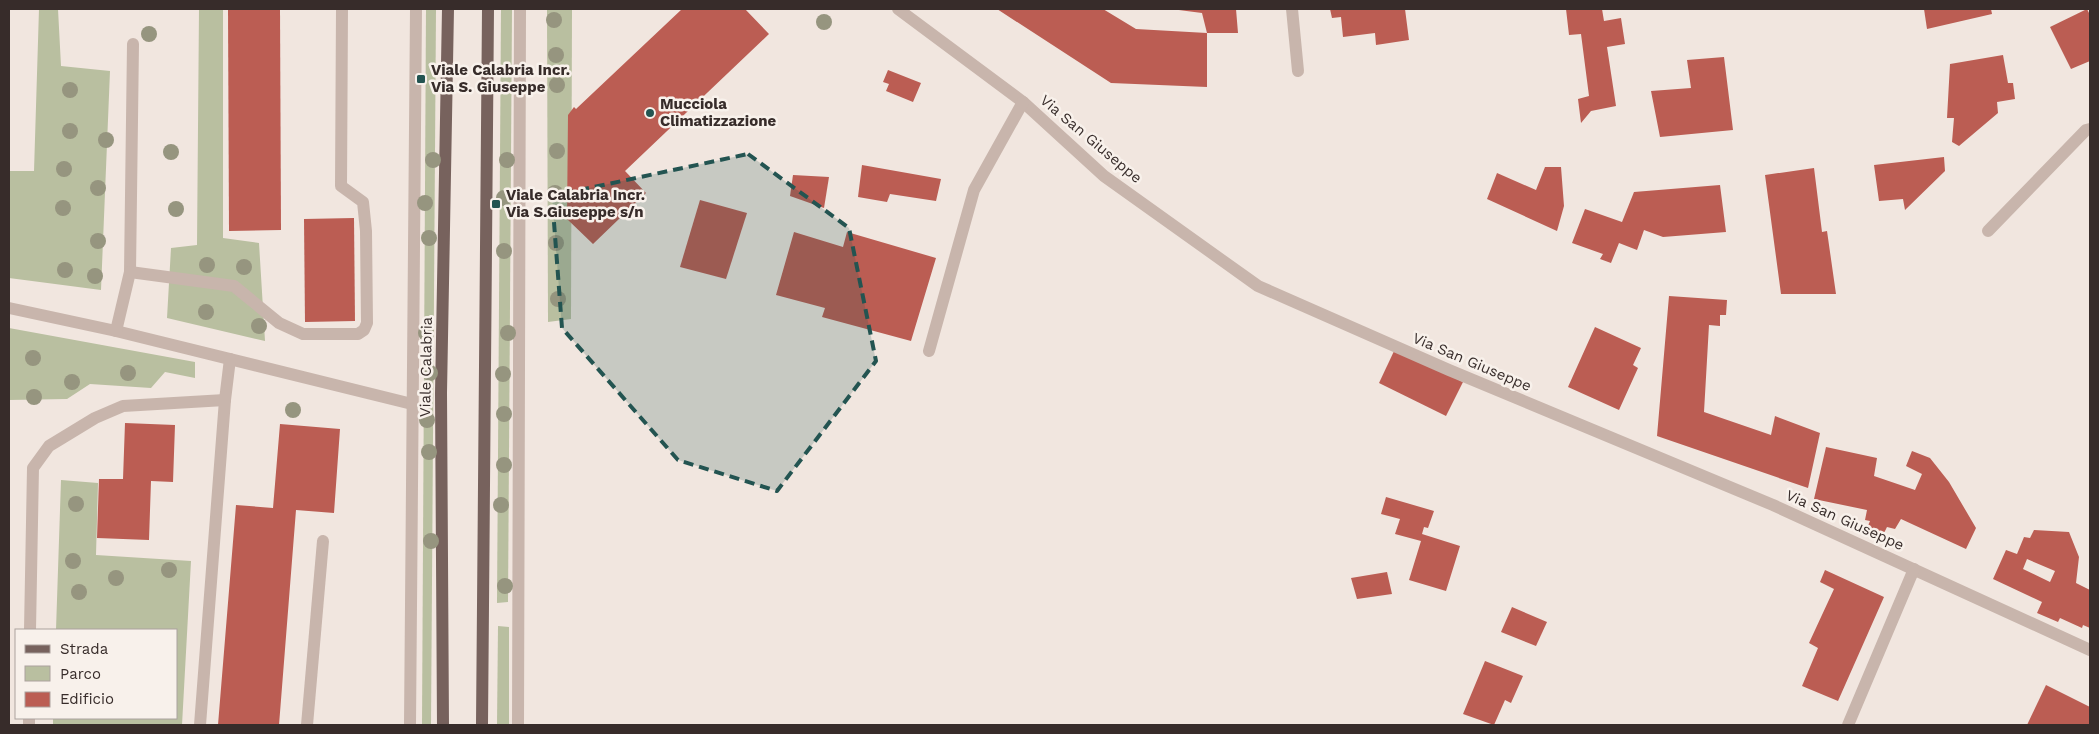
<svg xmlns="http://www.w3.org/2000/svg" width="2099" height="734" font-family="'Work Sans',sans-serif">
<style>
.green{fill:#b9bfa0}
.building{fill:#bb5d53;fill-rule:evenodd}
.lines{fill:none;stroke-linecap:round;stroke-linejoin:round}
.minor{stroke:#c8b5ac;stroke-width:12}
.major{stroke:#77625d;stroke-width:12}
.tree{fill:#96957f}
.marked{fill:#235451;fill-opacity:0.2;stroke:#235451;stroke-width:4;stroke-dasharray:10 6;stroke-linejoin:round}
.poi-dot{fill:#235451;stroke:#f8f1eb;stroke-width:2}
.labels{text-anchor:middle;stroke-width:5;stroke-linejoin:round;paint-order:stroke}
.poi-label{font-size:15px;font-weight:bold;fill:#372c2a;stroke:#f8f1eb;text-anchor:start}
.street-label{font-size:15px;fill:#372c2a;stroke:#f8f1eb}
</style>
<rect width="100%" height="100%" fill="#f1e6df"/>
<!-- green -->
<g class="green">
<path d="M39,9h19l3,57 49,5 -9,219 -92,-12v-107h25z"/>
<path d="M199,9h24v229l36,5 6,98 -98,-23 4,-70 26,-3z"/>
<path d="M426,9h10l-5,716h-9z"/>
<path d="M501,9h11l-4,593 -11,1z"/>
<path d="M547,9h25l-1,310 -23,3z"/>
<path d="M9,328l186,34v16l-30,-6 -14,16 -61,-4 -23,15 -58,1z"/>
<path d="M61,480l37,3 -2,72 95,6 -9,164h-129v-7h123v-88h-120z"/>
<path d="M498,626l11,1v98h-12z"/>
</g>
<!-- building -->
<g class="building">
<path d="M228,9h52l1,221 -52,1z"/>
<path d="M682,9h63l24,25 -144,137 21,22 -53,51 -26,-25 1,-104 6,-8 2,2z"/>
<path d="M997,9h106l33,20 71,4v54l-96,-4z"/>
<path d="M1171,9h65l2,24h-31l-5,-20z"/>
<path d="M1330,9h75l4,31 -33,5 -1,-12 -32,4 -2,-20 -9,1z"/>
<path d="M1566,9h36l2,12 17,-3 4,26 -18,3 9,59 -25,5 -10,12 -3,-24 11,-3 -8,-62 -12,1z"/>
<path d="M1924,9h67l1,5 -65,15z"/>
<path d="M2087,9l3,6v46l-19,8 -21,-42z"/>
<path d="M2003,55l5,28h5l2,16 -18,3 1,11 -39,33 -7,-4 2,-24h-7l3,-54z"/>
<path d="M1724,57l9,73 -73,7 -9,-46 40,-3 -4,-28z"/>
<path d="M888,70l33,13 -8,19 -27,-11 3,-7 -6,-2z"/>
<path d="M1944,157l1,14 -40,39 -2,-11 -24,2 -5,-36z"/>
<path d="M862,165l79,14 -5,22 -46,-7 -3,8 -29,-5z"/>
<path d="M1545,167h16l3,39 -7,25 -70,-32 10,-26 39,17z"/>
<path d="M1814,168l8,64 5,-1 9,63h-55l-16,-119z"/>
<path d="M793,175l36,2 -5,31 -34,-12z"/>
<path d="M1720,185l6,47 -63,5 -19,-7 -7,20 -18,-7 -8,20 -11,-4 3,-5 -31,-11 13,-34 37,13 12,-30z"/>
<path d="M700,200l47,13 -21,66 -46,-12z"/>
<path d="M354,218l1,103 -50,1 -1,-103z"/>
<path d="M794,232l49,15 4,-15 89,26 -25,83 -89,-24 3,-9 -49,-13z"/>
<path d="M1669,296l58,4 -1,15h-6v11l-11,-1 -5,87 67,23 4,-19 45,17 -12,55 -151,-52z"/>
<path d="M1595,327l46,21 -8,17 5,3 -19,42 -51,-23z"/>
<path d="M1395,349l68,33 -17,34 -67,-33z"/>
<path d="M125,423l50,2 -2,57 -22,-1 -2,59 -52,-2 2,-59h24z"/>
<path d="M280,424l60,5 -6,84 -38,-3 -17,215h-61l18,-220 37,3z"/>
<path d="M1826,447l51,11 -3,18 41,14 7,-16 -16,-8 6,-15 18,7 19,24 27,46 -10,21 -65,-30 -6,10 -8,-2 -3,6 -17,-5 3,-7 -5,-1 2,-10 -53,-11z"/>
<path d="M1386,497l48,14 -6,17 -4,-1 -2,7 38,12 -14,45 -37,-11 12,-39 -26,-7 5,-15 -19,-5z"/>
<path d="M2034,530l35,2 10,25 -3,26 14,7v38l-7,-3 -1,3 -22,-10 -2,4 -21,-9 5,-11 -49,-23 13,-29 11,4 7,-17 6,1zM2027,559l28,12 -5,11 -27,-13z"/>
<path d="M1825,570l59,27 -46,104 -36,-15 16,-38 -9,-5 25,-54 -14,-7z"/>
<path d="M1387,572l5,22 -35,5 -6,-21z"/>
<path d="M1512,607l35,15 -11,24 -35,-14z"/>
<path d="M1485,661l38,15 -12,27 -6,-3 -11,25 -31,-11z"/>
<path d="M2046,685l44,22v18h-63z"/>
</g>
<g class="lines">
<!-- minor -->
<g class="minor">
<path d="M898,9l125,93 81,74 154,110 191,84 324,135 317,145"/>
<path d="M1292,9l6,62"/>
<path d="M1988,231l98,-101 4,-1"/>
<path d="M130,272l3,-228"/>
<path d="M9,308l107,23 296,73"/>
<path d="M116,331l14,-59 104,14 45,37 24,11h55l6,-4 3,-7 -1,-92 -3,-29 -22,-16 1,-177"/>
<path d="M929,351l45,-161 49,-88"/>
<path d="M30,630l3,-162 16,-22 46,-28 28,-12 102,-6"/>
<path d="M29,725v-7"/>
<path d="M200,725l25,-325 5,-41"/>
<path d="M307,725l16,-184"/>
<path d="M410,725l6,-716"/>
<path d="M518,725l2,-716"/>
<path d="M1848,725l66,-156"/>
</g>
<!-- major -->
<g class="major">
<path d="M443,725l-2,-332 7,-384"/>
<path d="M482,725l6,-716"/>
</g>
</g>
<!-- trees -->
<g class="tree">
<circle cx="554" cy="20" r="8"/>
<circle cx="824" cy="22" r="8"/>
<circle cx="149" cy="34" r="8"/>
<circle cx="556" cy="55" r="8"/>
<circle cx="557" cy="85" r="8"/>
<circle cx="70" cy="90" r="8"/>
<circle cx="70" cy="131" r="8"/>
<circle cx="106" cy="140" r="8"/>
<circle cx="557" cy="151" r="8"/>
<circle cx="171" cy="152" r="8"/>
<circle cx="433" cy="160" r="8"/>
<circle cx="507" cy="160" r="8"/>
<circle cx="64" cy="169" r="8"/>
<circle cx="98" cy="188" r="8"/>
<circle cx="555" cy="193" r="8"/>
<circle cx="504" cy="198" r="8"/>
<circle cx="425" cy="203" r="8"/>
<circle cx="63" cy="208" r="8"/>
<circle cx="176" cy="209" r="8"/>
<circle cx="429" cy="238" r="8"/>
<circle cx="98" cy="241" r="8"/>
<circle cx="556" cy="243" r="8"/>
<circle cx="504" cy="251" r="8"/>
<circle cx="207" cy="265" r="8"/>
<circle cx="244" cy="267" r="8"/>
<circle cx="65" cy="270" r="8"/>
<circle cx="95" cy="276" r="8"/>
<circle cx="558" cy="299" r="8"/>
<circle cx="206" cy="312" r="8"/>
<circle cx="259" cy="326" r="8"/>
<circle cx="426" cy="333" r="8"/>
<circle cx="508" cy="333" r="8"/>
<circle cx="33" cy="358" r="8"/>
<circle cx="128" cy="373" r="8"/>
<circle cx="430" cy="373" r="8"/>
<circle cx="503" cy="374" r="8"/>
<circle cx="72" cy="382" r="8"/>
<circle cx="34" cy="397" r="8"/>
<circle cx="293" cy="410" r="8"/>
<circle cx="504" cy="414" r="8"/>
<circle cx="427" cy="420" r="8"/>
<circle cx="429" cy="452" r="8"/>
<circle cx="504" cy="465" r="8"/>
<circle cx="76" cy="504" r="8"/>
<circle cx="501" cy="505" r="8"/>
<circle cx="431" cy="541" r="8"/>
<circle cx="73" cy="561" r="8"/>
<circle cx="169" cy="570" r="8"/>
<circle cx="116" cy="578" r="8"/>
<circle cx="505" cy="586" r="8"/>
<circle cx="79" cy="592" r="8"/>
</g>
<!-- marked area -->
<path class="marked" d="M748,154l101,74 27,133 -99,130 -99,-31 -116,-132 -10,-132z"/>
<!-- markers -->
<g class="poi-dot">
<rect x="416" y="74" width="10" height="10" rx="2.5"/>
<circle cx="650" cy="113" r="5"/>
<rect x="491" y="199" width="10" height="10" rx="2.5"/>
</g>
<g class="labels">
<!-- poi labels -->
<g class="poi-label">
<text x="431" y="75">Viale Calabria Incr.<tspan x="431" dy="17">Via S. Giuseppe</tspan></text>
<text x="660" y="109">Mucciola<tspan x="660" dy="17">Climatizzazione</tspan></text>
<text x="506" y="200">Viale Calabria Incr.<tspan x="506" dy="17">Via S.Giuseppe s/n</tspan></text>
</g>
<!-- street labels -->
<g class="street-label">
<text transform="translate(1091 139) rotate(40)" y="5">Via San Giuseppe</text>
<text transform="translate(1472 362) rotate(23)" y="5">Via San Giuseppe</text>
<text transform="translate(426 367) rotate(-89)" y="5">Viale Calabria</text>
<text transform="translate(1845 520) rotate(24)" y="5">Via San Giuseppe</text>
</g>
</g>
<!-- border -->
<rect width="2099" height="734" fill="none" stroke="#372c2a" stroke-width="20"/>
<!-- legend -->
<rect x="15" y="629" width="162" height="90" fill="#f8f1eb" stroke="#aba29e"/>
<rect x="25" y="645" width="25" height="8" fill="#77625d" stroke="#aba29e"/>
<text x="60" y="654" font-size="15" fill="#372c2a">Strada</text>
<rect x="25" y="666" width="25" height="15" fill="#b9bfa0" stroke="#aba29e"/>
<text x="60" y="679" font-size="15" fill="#372c2a">Parco</text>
<rect x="25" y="692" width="25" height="15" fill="#bb5d53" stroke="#aba29e"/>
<text x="60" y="704" font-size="15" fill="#372c2a">Edificio</text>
</svg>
